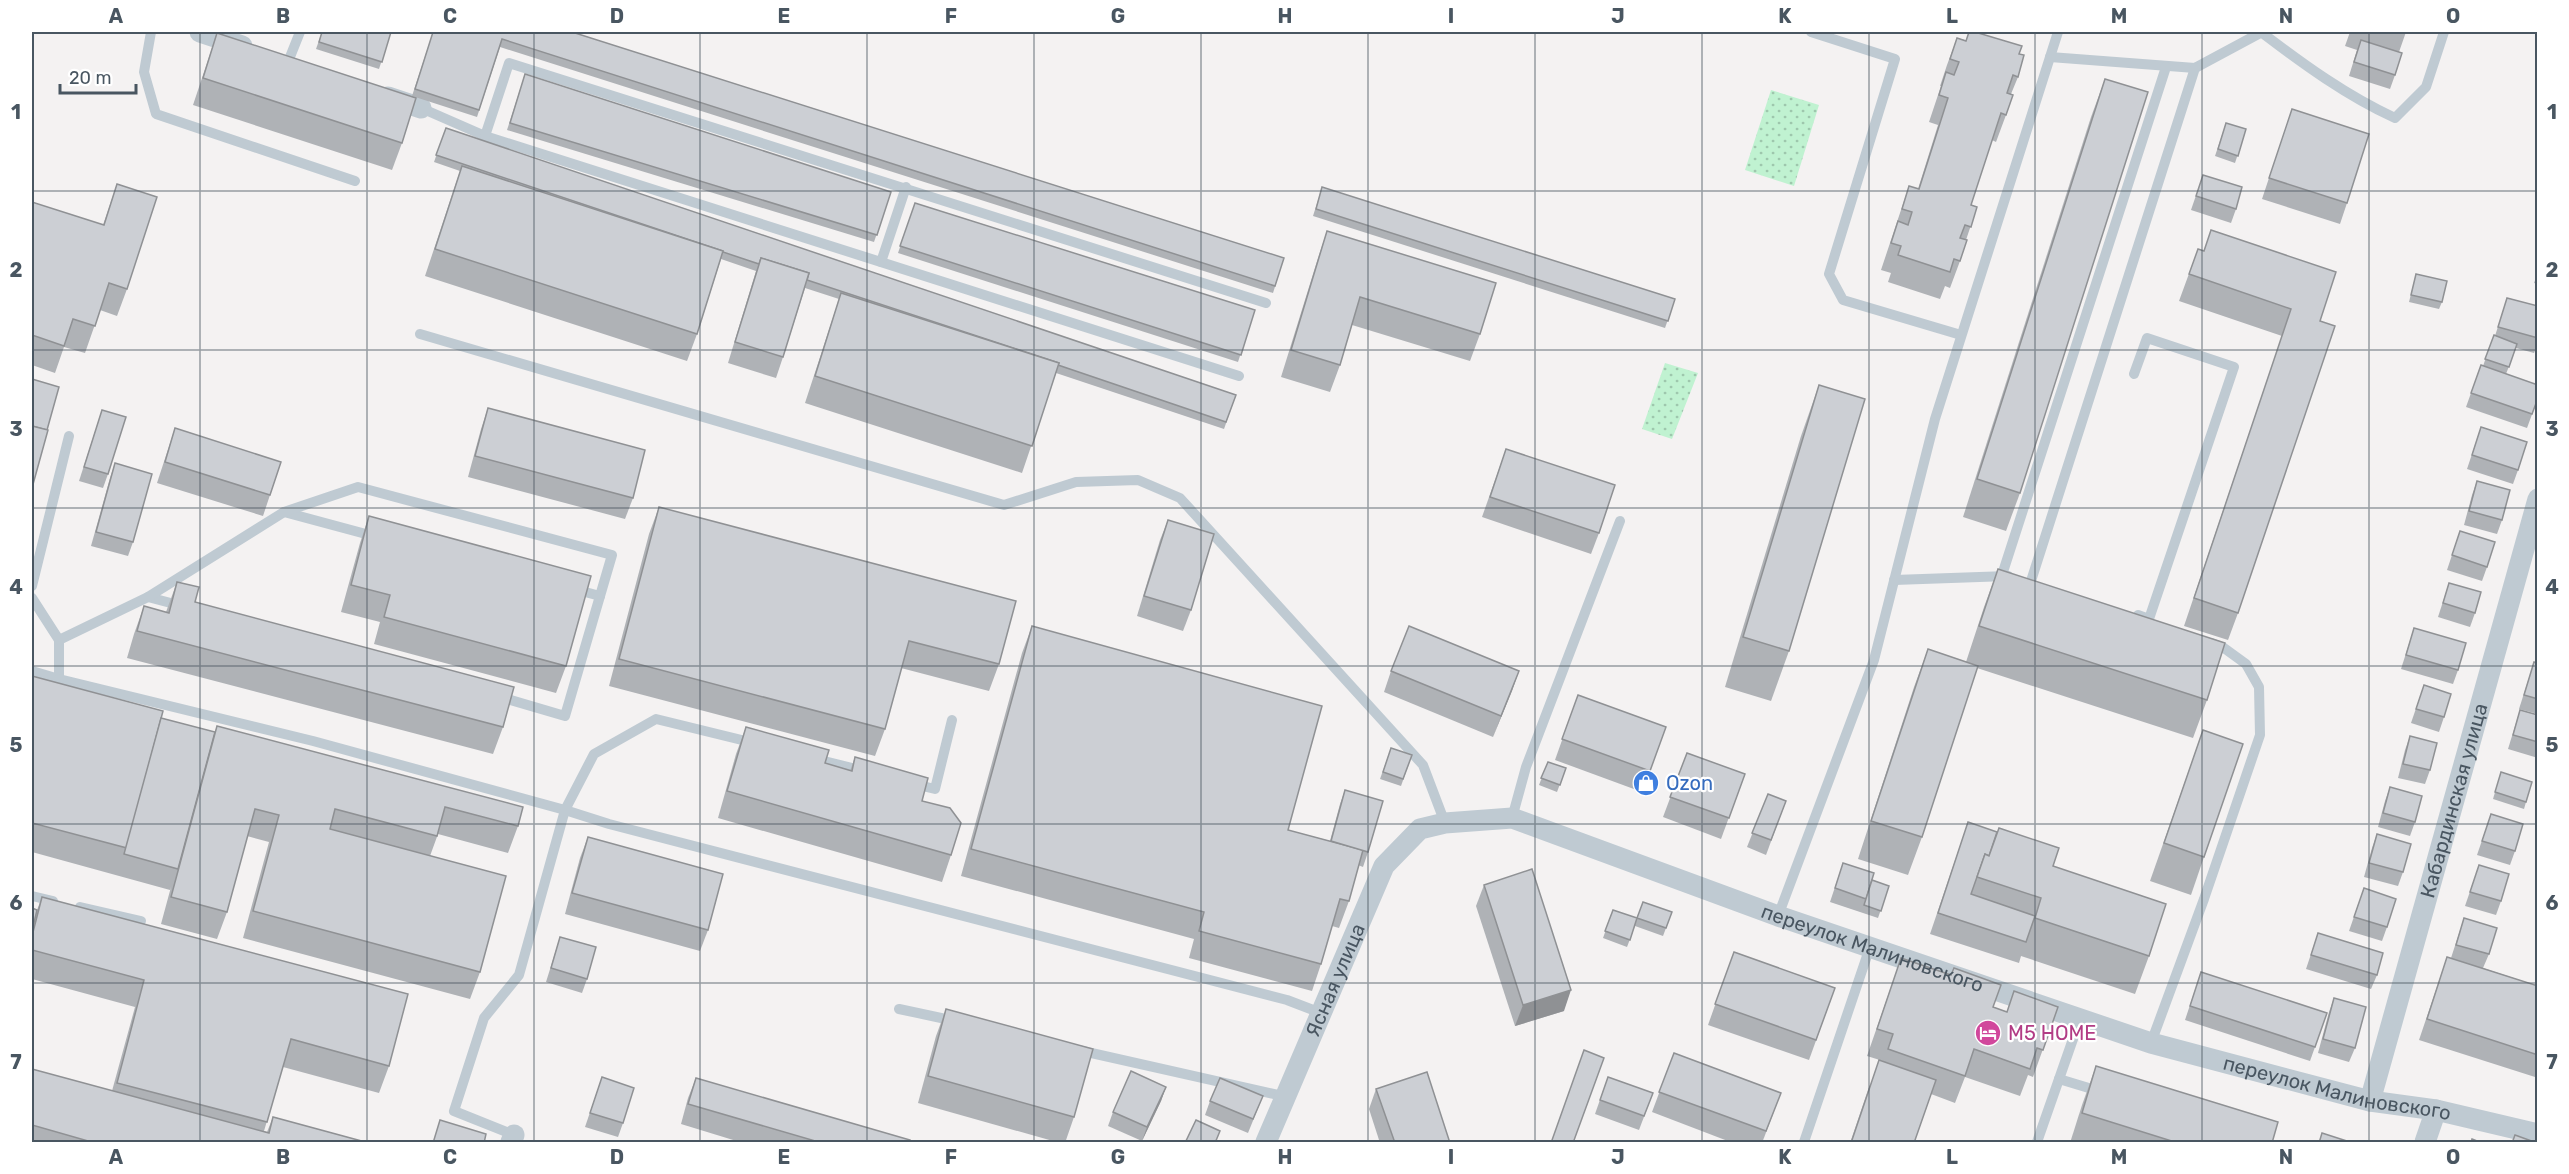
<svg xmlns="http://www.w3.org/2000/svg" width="2569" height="1174" font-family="Rubik,sans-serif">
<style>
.grass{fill:url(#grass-dots)}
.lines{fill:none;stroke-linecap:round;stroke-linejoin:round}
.lane{stroke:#bfcad2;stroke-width:10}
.street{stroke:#bfcad2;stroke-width:21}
.wall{fill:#afb2b6}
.shaded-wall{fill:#8f9194}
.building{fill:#cccfd4;stroke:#8f9194;stroke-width:1.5}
.grid{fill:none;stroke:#495661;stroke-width:1.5;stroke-opacity:0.55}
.labels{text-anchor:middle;stroke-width:4.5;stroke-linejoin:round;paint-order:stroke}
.shop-label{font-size:20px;fill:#366cbe;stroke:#fff;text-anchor:start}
.street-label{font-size:20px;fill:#495661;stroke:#fff}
.hotel-label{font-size:20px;fill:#b23c85;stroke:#fff;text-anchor:start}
.neatline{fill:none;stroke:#495661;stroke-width:2}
.grid-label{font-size:20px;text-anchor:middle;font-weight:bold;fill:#495661}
</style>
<defs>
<pattern id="grass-dots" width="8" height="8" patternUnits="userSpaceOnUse" patternTransform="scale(1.5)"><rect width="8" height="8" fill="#c0f2d1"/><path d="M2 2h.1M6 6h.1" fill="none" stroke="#9ec7ad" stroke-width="1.8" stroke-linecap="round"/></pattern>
</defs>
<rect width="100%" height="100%" fill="#f4f2f2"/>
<!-- grass -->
<g class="grass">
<path d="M1771,90l48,15 -25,81 -49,-16z"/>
<path d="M1665,363l33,10 -26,66 -30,-10z"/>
</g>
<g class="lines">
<!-- lane -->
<g class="lane">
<path d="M151,32l-7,40 12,42 199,67"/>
<path d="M1811,32l84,27 -66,215 14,26 118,35"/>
<path d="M2261,32c42,32 86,64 134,86l31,-31 18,-55"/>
<path d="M2050,57l145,11 67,-36"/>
<path d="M288,62l12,-30"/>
<path d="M421,108l64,28 754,240"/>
<path d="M485,136l24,-73 757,240"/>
<path d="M881,262l25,-75"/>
<path d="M420,334l584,171 72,-23 62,-2 42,18 243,267 22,58"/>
<path d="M2134,374l13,-36 87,29 -85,252 -11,-4"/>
<path d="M284,512l93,25"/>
<path d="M2002,575l164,-508"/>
<path d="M1894,580l114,-4"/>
<path d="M2031,581l164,-513"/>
<path d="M32,586l37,-150"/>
<path d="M148,597l34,9"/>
<path d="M32,598l27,42v39l-27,-8"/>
<path d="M59,640l89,-43 136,-85 74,-25 254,68 -12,41"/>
<path d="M59,679l254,62 252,69 44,14 678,176 34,13"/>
<path d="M497,696l68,20 35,-120 -26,-7"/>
<path d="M812,758l52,13"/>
<path d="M914,784l21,5 17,-69"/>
<path d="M1512,818l14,-51 94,-246"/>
<path d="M32,896l21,5"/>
<path d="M80,907l61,14"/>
<path d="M1778,916l96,-256 61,-241 123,-387"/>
<path d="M899,1009l56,12"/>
<path d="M2151,1043l53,-144 56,-164 -1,-48 -13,-23 -22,-16 -13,-5"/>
<path d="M1078,1050l209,47"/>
<path d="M2059,1079l43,13"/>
<path d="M514,1135l-60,-24 30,-93 35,-43 46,-165 29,-56 62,-35 98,24"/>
<path d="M1804,1142l66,-195"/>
<path d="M2037,1142l43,-123"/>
</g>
<!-- street -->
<g class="street">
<path d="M200,32l42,14"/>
<path d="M388,97l33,11"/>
<path id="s1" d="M2370,1101l168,-602"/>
<path d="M511,1142l3,-7"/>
<path id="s2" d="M1266,1142l118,-276 36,-37 25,-6 67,-5 266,98 373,127 219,58 66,9 102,24"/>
<path d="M2425,1142l11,-32"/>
</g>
</g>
<!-- wall -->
<g class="wall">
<path d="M322,32h69l-12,37 -63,-20z"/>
<path d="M433,32h139l712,226 -11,35 -773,-246 -23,70 -65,-21z"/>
<path d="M2350,32h56l-7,20 -4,23 -5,14 -41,-13 8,-26 -12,-4z"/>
<path d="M217,33l185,110 -10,27 -199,-65z"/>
<path d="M1957,38l62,16 -1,23 -7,17 -5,21 -10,27 -4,-2 -21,65 6,2 -11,33 -6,21 -10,27 -5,-2 -5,13 -52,-17 3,-9 -10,-3 28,-84 9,3 20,-64 -9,-3 12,-36h-1l7,-21z"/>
<path d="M525,74l366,118 -17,50 -367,-112z"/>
<path d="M2105,79l-85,414 -14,38 -43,-14 128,-400z"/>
<path d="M2292,109l55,94 -7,21 -78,-25z"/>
<path d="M2226,123l20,6 -11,34 -20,-7z"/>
<path d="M446,128l790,267 -12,34 -168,-56 -34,100 -217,-70 34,-104 -34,-11 -22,69 -7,21 -48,-15 28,-92 -35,-12 -24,75 -10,27 -262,-85 35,-105 -26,-9z"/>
<path d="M2203,175l33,34 -5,14 -40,-13z"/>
<path d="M117,184l10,105 -10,27 -17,-6 -15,43 -21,-6 -9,26 -23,-8v-162l71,22z"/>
<path d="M1320,194l355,105 -10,29 -352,-112z"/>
<path d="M915,203l340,107 -17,52 -340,-109z"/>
<path d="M1327,231l153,103 -10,27 -118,-36 -12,40 -10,27 -49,-15 37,-119z"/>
<path d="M2198,249l122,72 -82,292 -10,27 -44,-14 98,-290 -103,-35z"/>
<path d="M2538,272v12l-4,-1z"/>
<path d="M2416,274l26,28 -3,7 -30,-7z"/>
<path d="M2507,298l31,8v38l-4,9 -18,-5 -10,26 32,24 -11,30 -61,-21 15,-42 2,1 11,-31 1,1z"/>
<path d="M1819,385l-30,266 -18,50 -46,-14 76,-251z"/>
<path d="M488,408l145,90 -8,21 -157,-42 13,-48z"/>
<path d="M102,410l6,64 -5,14 -24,-7z"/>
<path d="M2481,427l37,43 -5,14 -46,-15z"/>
<path d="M175,428l95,67 -7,21 -106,-33z"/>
<path d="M1506,449l93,84 -8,21 -109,-37z"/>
<path d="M115,463l18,79 -5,14 -37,-10 19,-68z"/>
<path d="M2477,481l25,39 -5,14 -33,-9 8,-30z"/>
<path d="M659,507l340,157 -10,27 -88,-23 -16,61 -10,27 -266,-70 40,-152z"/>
<path d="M369,516l197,150 -10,27 -182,-49 6,-22 -39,-10 19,-69z"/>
<path d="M1168,520l23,90 -8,21 -46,-15 23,-76z"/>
<path d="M2460,531l27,36 -5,14 -35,-11z"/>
<path d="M1998,569l209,131 -14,38 -216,-70 -55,169 -14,38 -50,-16 56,-172 14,-38 38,13 18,-55z"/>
<path d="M177,582l18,20 308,125 -10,27 -366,-96 7,-24 10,-28 22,6z"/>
<path d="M2449,583l26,30 -5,14 -32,-10z"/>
<path d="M1032,626l256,204 42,11 10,-37 5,-14 23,62 -5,15 -5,-2 -9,36 -10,27 -7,-2 -11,38 -9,27 -123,-33 5,-19 -233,-63 61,-223z"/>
<path d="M2414,628l44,42 -5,14 -52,-15z"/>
<path d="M2534,662l4,1v51l-19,-5z"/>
<path d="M1391,671h128l-26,66 -109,-45z"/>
<path d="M32,676l129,42 54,14 2,-6 301,100 -10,27 -70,-19 -8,22 50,116 -10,27 -227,-61 26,-96 -22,-6 -20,76 -10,27 -56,-15 10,-37 -1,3 -138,-38z"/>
<path d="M2424,685l20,32 -5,15 -28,-9z"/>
<path d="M1578,695l88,32 -24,65 -87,-32z"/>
<path d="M2520,710l18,5v43l-30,-9z"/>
<path d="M746,727l79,36 25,8 5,-14 67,44 29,54 -9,27 -224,-64 18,-64z"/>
<path d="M2203,730l1,127 -13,38 -41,-14z"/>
<path d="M2410,736l20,34 -5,14 -27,-6 7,-28z"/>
<path d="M1391,748l21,7 -11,31 -21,-7z"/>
<path d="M1687,753l58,21 -24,65 -58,-22z"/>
<path d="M1548,762l18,6 -9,24 -18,-7z"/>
<path d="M2501,772l25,30 -2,7 -31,-10z"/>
<path d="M2390,787l25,35 -5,14 -32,-9 7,-26z"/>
<path d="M1768,794l18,7 -20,54 -19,-8z"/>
<path d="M2491,814l24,37 -5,14 -33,-10z"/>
<path d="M1968,822l85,44 96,90 -14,38 -114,-38 -2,7 -89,-29z"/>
<path d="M2377,834l26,38 -5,14 -34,-9 8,-29z"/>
<path d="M588,837l120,93 -8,21 -135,-37 15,-56z"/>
<path d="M1843,863l29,17 17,6 -11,32 -48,-16z"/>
<path d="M2479,865l22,36 -5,14 -31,-9z"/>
<path d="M1484,885l80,126 -49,15 -39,-120z"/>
<path d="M2364,888l23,39 -5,14 -33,-10z"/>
<path d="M42,897l347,169 -10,27 -96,-26 -19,64 3,1 6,-15 96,26h-337v-74l80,22 23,-84 -103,-28v-71l5,2z"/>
<path d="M1613,910l24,8 35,-6 -9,24 -28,-10 -8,21 -24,-9z"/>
<path d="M2464,918l25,36 -6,14 55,18v85l-3,6 -116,-37 28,-83 4,1z"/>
<path d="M2318,933l59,42 -6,14 -65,-20z"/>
<path d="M560,937l27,42 -5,14 -36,-11z"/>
<path d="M1734,952l101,36 -26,72 -101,-35z"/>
<path d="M1901,958l92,49 14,5 51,-5 -25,70 -5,-2 -8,21 -55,-19 -10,26 -24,-9 -17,49h-64l19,-56 14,-26 -16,-5z"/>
<path d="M2201,972l114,75 -5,14 -125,-41z"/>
<path d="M2334,998l21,50 -6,14 -31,-9 11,-41z"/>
<path d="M946,1009l128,108 -9,26h-5l-142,-40 18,-67z"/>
<path d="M1674,1053l107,40 -19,50h-29l-81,-31z"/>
<path d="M2096,1066l176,77h-202l12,-38z"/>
<path d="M602,1077l21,46 -5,14 -33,-10z"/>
<path d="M1608,1077l45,16 -14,37 -44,-16z"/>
<path d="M696,1078l213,65h-166l-62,-19 7,-26z"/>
<path d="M1166,1087l-5,14 -19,40 -34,-15 5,-14z"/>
<path d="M1376,1089l74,54h-70l-11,-34z"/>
<path d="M1263,1096l-15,37 -43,-18 5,-14z"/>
</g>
<!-- shaded-wall -->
<g class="shaded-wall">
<path d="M1519,671l-7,20 -19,46 8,-21z"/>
<path d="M1571,990l-7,21 -49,15 8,-21z"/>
<path d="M1166,1087l-5,14 -19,40 5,-14z"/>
</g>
<!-- building -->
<g class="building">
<path d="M322,32h69l-9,30 -63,-20z"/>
<path d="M433,32h139l712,226 -9,28 -773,-247 -23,71 -64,-21z"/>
<path d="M1969,32h6l47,14 -3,8 5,1 -6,22 -5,-2 -6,18 6,2 -7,20 -5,-2 -30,92 6,2 -6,20 -6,-2 -5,13 7,2 -7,21 -6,-2 -4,13 -52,-17 3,-9 -10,-3 7,-22 10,4 4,-13 -10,-3 7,-23 10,3 29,-91 -9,-3 7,-23 8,3 5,-13 -9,-3 7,-21 9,3z"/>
<path d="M217,33l199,65 -14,45 -199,-65z"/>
<path d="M2361,40l41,13 -7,22 -41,-13z"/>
<path d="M525,74l366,118 -14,43 -367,-112z"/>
<path d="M2105,79l43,13 -128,401 -43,-14z"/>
<path d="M2292,109l77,25 -22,69 -78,-25z"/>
<path d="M2226,123l20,6 -8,27 -20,-7z"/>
<path d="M446,128l790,267 -10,27 -168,-57 1,-2 -252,-83 2,-7 -48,-15 -2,6 -36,-12v-1l-287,-96z"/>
<path d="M462,166l261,85 -26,83 -262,-85z"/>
<path d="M2203,175l39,12 -6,22 -40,-13z"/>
<path d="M117,184l40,13 -30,92 -18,-6 -14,43 -22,-7 -9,27 -32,-11v-133l72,23z"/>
<path d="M1322,187l353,112 -7,22 -352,-112z"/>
<path d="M915,203l340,107 -14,45 -341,-109z"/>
<path d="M2211,230l125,42 -16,49 15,5 -97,287 -44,-15 97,-289 -102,-35 9,-25 6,2z"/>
<path d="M1327,231l169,52 -16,51 -120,-37 -20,68 -49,-15z"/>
<path d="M761,258l48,15 -26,84 -48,-15z"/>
<path d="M2416,274l31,7 -5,21 -31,-7z"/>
<path d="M841,293l218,70 -27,83 -217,-70z"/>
<path d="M2507,298l31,8v32l-40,-11z"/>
<path d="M2494,335l23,9 -8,23 -24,-8z"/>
<path d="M2481,365l57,20v13l-6,16 -61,-21z"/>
<path d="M32,379l27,8 -12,43 -15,-4z"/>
<path d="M1819,385l46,14 -76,252 -46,-14z"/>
<path d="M488,408l157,42 -12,48 -158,-42z"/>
<path d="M102,410l24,7 -18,57 -24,-7z"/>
<path d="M32,426l16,4 -16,58z"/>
<path d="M2481,427l46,15 -9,28 -46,-15z"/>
<path d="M175,428l106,34 -11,33 -105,-33z"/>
<path d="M1506,449l109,36 -16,48 -109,-36z"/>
<path d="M115,463l37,11 -19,68 -37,-10z"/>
<path d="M2477,481l33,9 -8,30 -33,-9z"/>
<path d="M659,507l357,94 -17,63 -90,-23 -24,88 -266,-70z"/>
<path d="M369,516l222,60 -25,90 -182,-49 6,-22 -39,-10z"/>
<path d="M1168,520l46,14 -23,76 -47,-14z"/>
<path d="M2460,531l35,11 -8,25 -35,-12z"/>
<path d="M1998,569l227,74 -18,57 -228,-74z"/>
<path d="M177,582l22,5 -4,15 319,85 -11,40 -366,-96 7,-25 25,7z"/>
<path d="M2449,583l32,9 -6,21 -32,-10z"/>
<path d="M1032,626l290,80 -34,124 75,20 -14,51 -9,-2 -19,65 -122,-33 5,-19 -233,-63z"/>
<path d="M1409,626l110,45 -18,45 -110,-45z"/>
<path d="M2414,628l52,15 -8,27 -52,-15z"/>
<path d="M1928,649l50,17 -56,171 -51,-16z"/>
<path d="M2534,662l4,1v36l-14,-4z"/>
<path d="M32,676l131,35 -36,137 -95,-25z"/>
<path d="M2424,685l27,9 -7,23 -28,-8z"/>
<path d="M1578,695l88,32 -16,44 -88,-32z"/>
<path d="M2520,710l18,5v27l-25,-7z"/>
<path d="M161,718l54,14 -37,137 -54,-15z"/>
<path d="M217,726l306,81 -5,19 -73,-19 -8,29 -102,-27 -5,20 176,47 -26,96 -227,-61 26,-96 -24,-6 -28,103 -56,-15z"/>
<path d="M746,727l83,23 -4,13 27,8 3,-14 73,21 -6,23 28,7 11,15 -10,32 -224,-64z"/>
<path d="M2203,730l40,14 -39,113 -40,-14z"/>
<path d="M2410,736l27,7 -7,27 -27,-6z"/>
<path d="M1391,748l21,7 -9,24 -20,-7z"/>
<path d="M1687,753l58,21 -16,44 -59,-21z"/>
<path d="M1548,762l18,6 -6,17 -19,-7z"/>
<path d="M2501,772l31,10 -6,20 -31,-10z"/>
<path d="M2390,787l32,9 -7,26 -32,-9z"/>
<path d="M1345,790l38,11 -15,51 -37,-11z"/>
<path d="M1768,794l18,7 -15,39 -19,-7z"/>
<path d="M2491,814l32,10 -8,27 -33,-10z"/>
<path d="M1968,822l29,10 -8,24 -4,-2 -14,40 64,22 -9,26 -88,-29z"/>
<path d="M1999,828l60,20 -6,18 113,38 -17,52 -114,-38 6,-20 -64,-21 8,-23 4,2z"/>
<path d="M2377,834l34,10 -8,28 -34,-9z"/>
<path d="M588,837l135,37 -15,56 -136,-37z"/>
<path d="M1843,863l31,10 -8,26 -31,-11z"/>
<path d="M2479,865l30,9 -8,27 -31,-9z"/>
<path d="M1532,869l39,121 -48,15 -39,-120z"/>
<path d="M1872,880l17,6 -8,25 -17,-6z"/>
<path d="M2364,888l32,11 -9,28 -33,-10z"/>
<path d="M42,897l366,97 -19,72 -98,-27 -24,83 -150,-39 27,-103 -112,-30v-14z"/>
<path d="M1643,902l29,10 -6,16 -29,-10z"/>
<path d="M32,908l5,2 -5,21z"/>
<path d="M1613,910l24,8 -7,22 -25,-9z"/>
<path d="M2464,918l33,10 -8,26 -33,-9z"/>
<path d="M2318,933l65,20 -6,22 -66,-20z"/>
<path d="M560,937l36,10 -9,32 -36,-11z"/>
<path d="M1734,952l101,36 -19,52 -101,-36z"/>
<path d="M2447,957l91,29v69l-111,-36z"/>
<path d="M1901,958l50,17 3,-7 47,17 -8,22 14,5 7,-21 44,16 -15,43 -6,-2 -7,21 -56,-20 -9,27 -77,-27 5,-15 -16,-5z"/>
<path d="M2201,972l126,41 -12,34 -125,-41z"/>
<path d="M2334,998l32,9 -11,41 -32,-9z"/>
<path d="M946,1009l147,40 -19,68 -146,-41z"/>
<path d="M1584,1050l20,8 -31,85h-22z"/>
<path d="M1674,1053l107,40 -15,38 -107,-39z"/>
<path d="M1879,1060l57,20 -22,63h-63z"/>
<path d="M2096,1066l182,56 -6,21h-94l-96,-30z"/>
<path d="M32,1069l237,64 4,-16 96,26h-274l-63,-18z"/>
<path d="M1131,1071l35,16 -19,40 -34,-15z"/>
<path d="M1427,1072l23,71h-55l-19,-54z"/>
<path d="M602,1077l32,11 -11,35 -33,-10z"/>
<path d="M1608,1077l45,16 -9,23 -44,-16z"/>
<path d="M696,1078l214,62 -1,3h-87l-134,-39z"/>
<path d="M1220,1078l43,18 -10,23 -43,-18z"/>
<path d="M440,1120l46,14 -2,9h-51z"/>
<path d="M1196,1120l24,11 -5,12h-30z"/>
<path d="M2322,1133l31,10h-34z"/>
<path d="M2515,1135l22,8h-25z"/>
<path d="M2472,1139l10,4h-11z"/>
</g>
<!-- grid -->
<path class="grid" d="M200,32v1110M367,32v1110M534,32v1110M700,32v1110M867,32v1110M1034,32v1110M1201,32v1110M1368,32v1110M1535,32v1110M1702,32v1110M1869,32v1110M2035,32v1110M2202,32v1110M2369,32v1110M32,191h2506M32,350h2506M32,508h2506M32,666h2506M32,824h2506M32,983h2506"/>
<!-- icons -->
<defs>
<g id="shop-disc" transform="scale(1.35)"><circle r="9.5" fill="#3f7fe0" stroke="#fff"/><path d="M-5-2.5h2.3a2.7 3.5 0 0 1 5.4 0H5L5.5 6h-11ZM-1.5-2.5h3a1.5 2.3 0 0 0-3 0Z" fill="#fff"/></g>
<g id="hotel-disc" transform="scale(1.35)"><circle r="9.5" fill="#d1479c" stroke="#fff"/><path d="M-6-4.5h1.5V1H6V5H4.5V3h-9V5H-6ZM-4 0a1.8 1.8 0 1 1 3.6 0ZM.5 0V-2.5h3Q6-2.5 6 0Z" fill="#fff"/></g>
</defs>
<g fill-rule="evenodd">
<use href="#shop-disc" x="1646" y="783"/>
<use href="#hotel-disc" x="1988" y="1033"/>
</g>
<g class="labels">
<!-- shop labels -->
<g class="shop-label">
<text x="1666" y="790">Ozon</text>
</g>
<!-- street labels -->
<g class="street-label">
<text dy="7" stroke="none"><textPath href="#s1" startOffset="312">Кабардинская улица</textPath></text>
<text dy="7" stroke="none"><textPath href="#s2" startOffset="828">переулок Малиновского</textPath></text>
<text dy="7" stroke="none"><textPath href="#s2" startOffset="176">Ясная улица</textPath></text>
<text dy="7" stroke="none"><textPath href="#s2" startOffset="1314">переулок Малиновского</textPath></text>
</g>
<!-- hotel labels -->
<g class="hotel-label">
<text x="2008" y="1040">M5 HOME</text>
</g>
</g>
<!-- border -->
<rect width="2569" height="1174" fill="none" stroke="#ffffff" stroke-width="66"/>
<!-- scale -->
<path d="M60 84v9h76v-9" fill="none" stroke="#495661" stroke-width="3"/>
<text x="69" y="84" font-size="18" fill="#495661" stroke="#ffffff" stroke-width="4.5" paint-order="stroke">20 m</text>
<rect x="33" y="33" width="2503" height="1108" class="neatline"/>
<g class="grid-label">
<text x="116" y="23">A</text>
<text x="283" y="23">B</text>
<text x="450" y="23">C</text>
<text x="617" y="23">D</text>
<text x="784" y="23">E</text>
<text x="951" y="23">F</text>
<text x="1118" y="23">G</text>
<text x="1285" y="23">H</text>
<text x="1451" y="23">I</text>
<text x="1618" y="23">J</text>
<text x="1785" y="23">K</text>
<text x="1952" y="23">L</text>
<text x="2119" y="23">M</text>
<text x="2286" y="23">N</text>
<text x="2453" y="23">O</text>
<text x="16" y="119">1</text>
<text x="2552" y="119">1</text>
<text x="16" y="277">2</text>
<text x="2552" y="277">2</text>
<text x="16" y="436">3</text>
<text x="2552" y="436">3</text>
<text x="16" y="594">4</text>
<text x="2552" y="594">4</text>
<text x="16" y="752">5</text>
<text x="2552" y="752">5</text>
<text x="16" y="910">6</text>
<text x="2552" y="910">6</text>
<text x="16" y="1069">7</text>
<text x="2552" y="1069">7</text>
<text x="116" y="1164">A</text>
<text x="283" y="1164">B</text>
<text x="450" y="1164">C</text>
<text x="617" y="1164">D</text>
<text x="784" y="1164">E</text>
<text x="951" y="1164">F</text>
<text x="1118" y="1164">G</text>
<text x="1285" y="1164">H</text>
<text x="1451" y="1164">I</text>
<text x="1618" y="1164">J</text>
<text x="1785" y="1164">K</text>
<text x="1952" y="1164">L</text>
<text x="2119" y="1164">M</text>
<text x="2286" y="1164">N</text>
<text x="2453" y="1164">O</text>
</g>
</svg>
